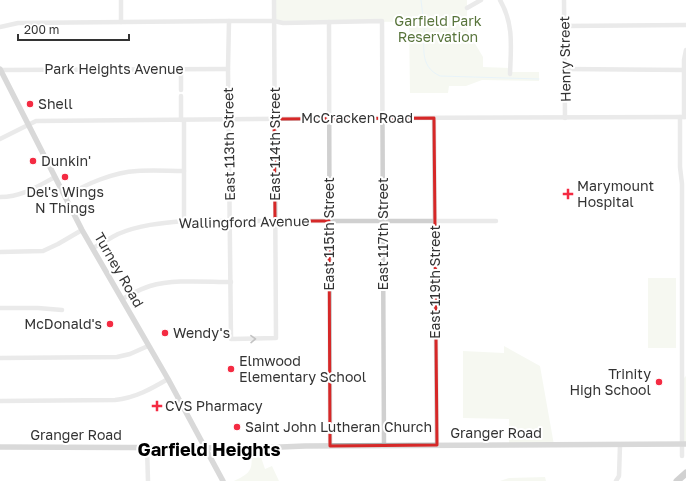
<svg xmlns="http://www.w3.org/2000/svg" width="686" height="481" font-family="'Golos Text',sans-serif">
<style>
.green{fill:#eaf0e1}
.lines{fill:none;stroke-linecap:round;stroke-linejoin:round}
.stream{stroke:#cce4f1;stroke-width:1}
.minor{stroke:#d0d0d0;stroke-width:4.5}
.major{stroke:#ababab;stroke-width:5.5}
.highway{stroke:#9a9a9a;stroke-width:7}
.oneway{stroke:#7a7a7a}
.marked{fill:none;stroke:#d62828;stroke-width:3;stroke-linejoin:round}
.poi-dot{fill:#f42b42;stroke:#fff;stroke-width:1.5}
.labels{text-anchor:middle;stroke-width:4;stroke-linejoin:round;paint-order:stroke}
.park-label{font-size:14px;fill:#58743b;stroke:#fff}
.street-label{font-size:14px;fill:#333;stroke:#fff}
.poi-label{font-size:14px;fill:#333;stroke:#fff;text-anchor:start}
.district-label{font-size:18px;font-weight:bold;fill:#000;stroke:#fff}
</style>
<rect width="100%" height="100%" fill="#fff"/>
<!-- green -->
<g class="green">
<path d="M274,0h193v30l16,27v10l27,1v4h29v9l-57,-1 -16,6h-17l-1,7h-38l-1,-71 -135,-1z"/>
<rect x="648" y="278" width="28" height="70"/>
<path d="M504,346l36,20 14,79h-45v-26l-46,-1v-67l41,2z"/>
<path d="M686,376v68h-4v-64z"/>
<path d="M251,451h8l6,18 7,-3 7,15h-45c17,-8 19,-11 17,-30z"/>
<path d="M545,477l1,4h-46l9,-3z"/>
</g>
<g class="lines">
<!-- stream -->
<path class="stream" d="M421,0c1,8 2,17 3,25 1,20 -6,41 16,51l99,3"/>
<!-- minor -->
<g class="minor">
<path d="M500,0c14,24 11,47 10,74"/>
<path d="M564,0l1,118"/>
<path d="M467,8l14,-8"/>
<path d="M229,21l-1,48 3,270 45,-1 -2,-338"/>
<path d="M121,22v-22"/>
<path d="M329,22l1,424"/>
<path d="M564,26l122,-1"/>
<path d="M0,27l18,-4 211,-2h45l9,2 99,-2 2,425"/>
<path d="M181,69v21"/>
<path d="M565,69l121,1"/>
<path d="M1,70l227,-1"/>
<path d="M181,96v24"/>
<path d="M680,117v50l2,17v272"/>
<path d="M684,117v-57l2,-10"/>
<path d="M434,118l3,327"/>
<path d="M184,120v101"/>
<path d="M0,139l36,-18 347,-3 303,-1"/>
<path d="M0,197c21,0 37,-10 55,-20"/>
<path d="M66,197c18,-13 49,-25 71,-26 16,-1 31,0 47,0"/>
<path d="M93,248c8,-4 17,-10 25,-14 21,-9 43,-11 66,-13h312"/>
<path d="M0,252l43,-1 15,-7 24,-14"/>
<path d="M122,299c10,-5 18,-10 28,-13 24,-7 56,-4 81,-4"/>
<path d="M0,308h38l24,2"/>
<path d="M0,358l117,-1 13,-3 18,-8"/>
<path d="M0,401l115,-1c20,-2 36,-11 53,-21"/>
<path d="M147,447l1,34"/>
<path d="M616,481l3,-5 1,-31"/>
</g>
<!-- major -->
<g class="major">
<path d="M0,69l82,161 86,149 55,102"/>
<path d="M0,447l257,1 48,-2 381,-2"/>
</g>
<!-- highway -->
<path class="highway" d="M677,481l9,-8"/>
</g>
<!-- one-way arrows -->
<defs><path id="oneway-chevron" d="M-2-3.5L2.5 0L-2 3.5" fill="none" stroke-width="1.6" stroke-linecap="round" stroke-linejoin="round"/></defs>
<use class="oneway" href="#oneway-chevron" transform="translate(253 339) rotate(-1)"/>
<!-- marked area -->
<path d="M0 0H686V481H0ZM434,118l3,327 -107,1 -1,-225h-54l-1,-102z" fill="#fff" fill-opacity=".55" fill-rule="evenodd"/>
<path class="marked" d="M434,118l3,327 -107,1 -1,-225h-54l-1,-102z"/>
<!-- markers -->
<g class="poi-dot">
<circle cx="30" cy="104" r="4"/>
<circle cx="33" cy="161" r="4"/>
<circle cx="65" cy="177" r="4"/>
<path d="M566 188h4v4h4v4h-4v4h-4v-4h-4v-4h4z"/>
<circle cx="110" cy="324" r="4"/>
<circle cx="165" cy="333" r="4"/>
<circle cx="231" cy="369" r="4"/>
<circle cx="659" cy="382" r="4"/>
<path d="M155 400h4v4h4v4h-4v4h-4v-4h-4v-4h4z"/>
<circle cx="237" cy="427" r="4"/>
</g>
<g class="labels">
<!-- park labels -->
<g class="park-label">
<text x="438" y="26">Garfield Park<tspan x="438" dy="16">Reservation</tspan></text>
</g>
<!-- street labels -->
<g class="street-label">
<text transform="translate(565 59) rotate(-91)" y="5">Henry Street</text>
<text x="114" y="74">Park Heights Avenue</text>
<text x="357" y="123">McCracken Road</text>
<text transform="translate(229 144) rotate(-91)" y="5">East 113th Street</text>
<text transform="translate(275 144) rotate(-90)" y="5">East 114th Street</text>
<text transform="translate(244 222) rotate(-1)" y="5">Wallingford Avenue</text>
<text transform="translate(329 234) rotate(-90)" y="5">East 115th Street</text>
<text transform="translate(383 234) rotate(-90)" y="5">East 117th Street</text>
<text transform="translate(119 270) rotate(60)" y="5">Turney Road</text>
<text transform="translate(435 282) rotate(-90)" y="5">East 119th Street</text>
<text x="496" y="438">Granger Road</text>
<text x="76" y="440">Granger Road</text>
</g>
<!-- poi labels -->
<g class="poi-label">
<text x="38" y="109">Shell</text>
<text x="41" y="166">Dunkin'</text>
<text x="577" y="191">Marymount<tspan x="577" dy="16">Hospital</tspan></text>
<text x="65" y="197" text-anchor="middle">Del's Wings<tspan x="65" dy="16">N Things</tspan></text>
<text x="102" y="329" text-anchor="end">McDonald's</text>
<text x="173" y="338">Wendy's</text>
<text x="239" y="366">Elmwood<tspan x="239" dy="16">Elementary School</tspan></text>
<text x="651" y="379" text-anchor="end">Trinity<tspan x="651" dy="16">High School</tspan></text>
<text x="165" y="411">CVS Pharmacy</text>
<text x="245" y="432">Saint John Lutheran Church</text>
</g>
<!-- district labels -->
<g class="district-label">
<text x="209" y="456">Garfield Heights</text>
</g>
</g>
<!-- scale -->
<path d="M18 34v6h111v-6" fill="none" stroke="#333333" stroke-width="2"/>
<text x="24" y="34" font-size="12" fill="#333333" stroke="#ffffff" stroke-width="3" paint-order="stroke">200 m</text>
</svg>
